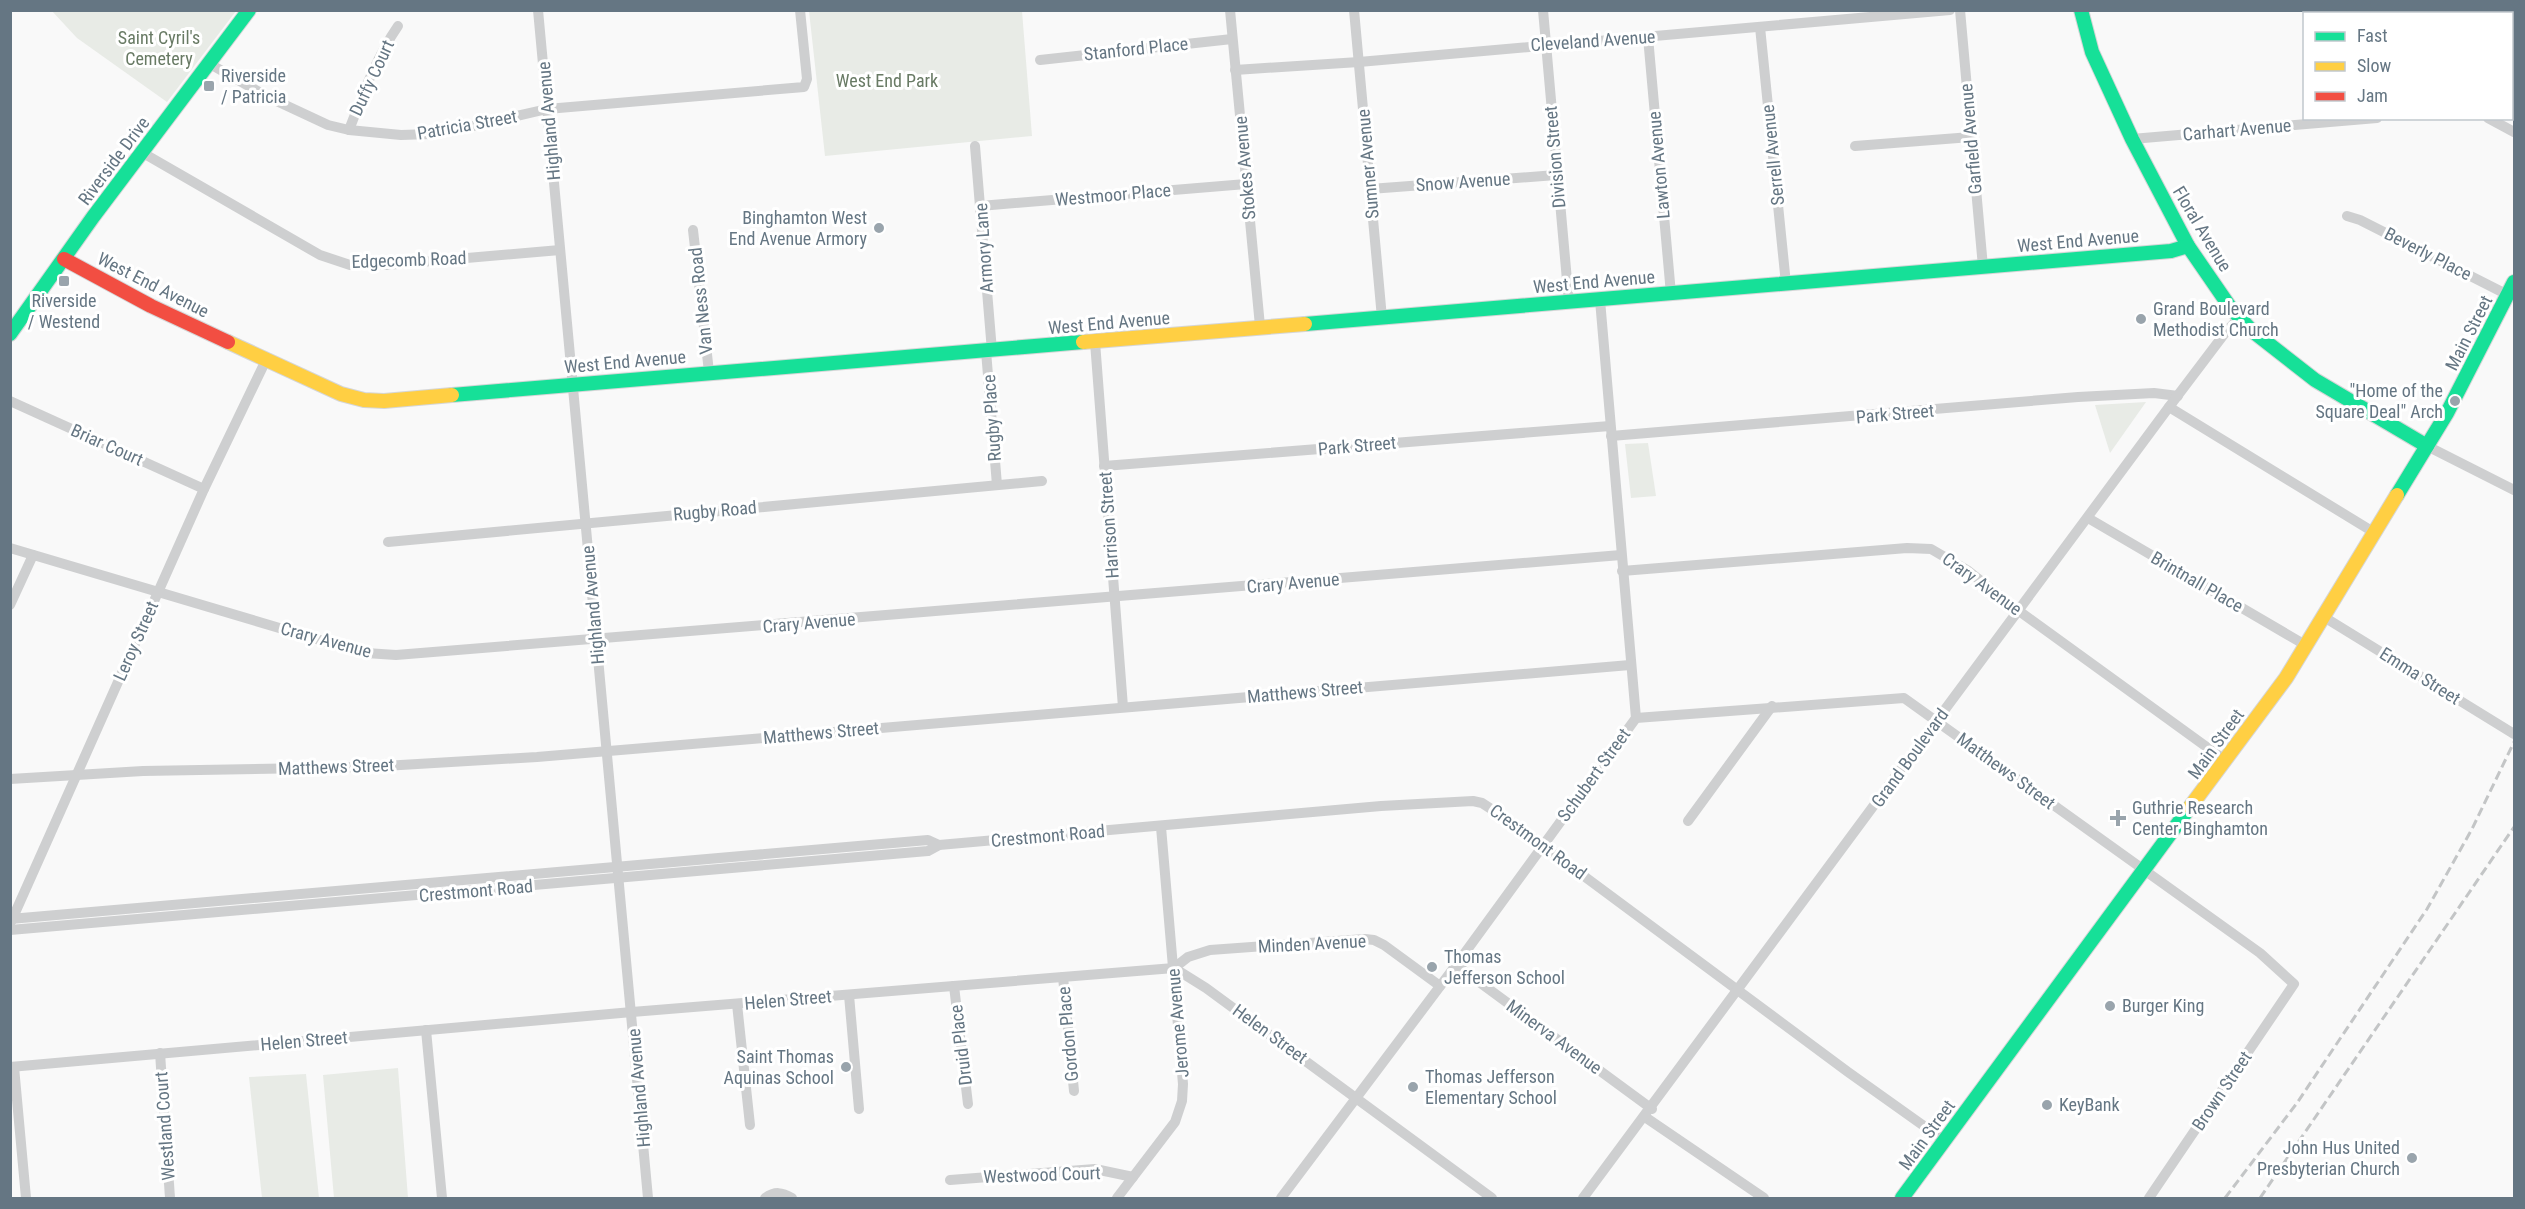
<svg xmlns="http://www.w3.org/2000/svg" width="2525" height="1209" font-family="'Roboto Condensed',sans-serif">
<style>
.green{fill:#e8ebe6}
.lines{fill:none;stroke-linecap:round;stroke-linejoin:round}
.fast-casing{stroke:#d5d6d7;stroke-width:16}
.slow-casing{stroke:#d5d6d7;stroke-width:16}
.jam-casing{stroke:#d5d6d7;stroke-width:16}
.street{stroke:#cecfd0;stroke-width:10}
.fast{stroke:#16e098;stroke-width:14}
.slow{stroke:#ffcf43;stroke-width:14}
.jam{stroke:#f24e42;stroke-width:14}
.rail{stroke:#c3c5c6;stroke-width:3;stroke-dasharray:9 4.5;stroke-linecap:butt}
.poi-dot{fill:#99a4ac;stroke:#fff;stroke-width:2}
.labels{text-anchor:middle;stroke-width:6;stroke-linejoin:round;paint-order:stroke}
.park-label{font-size:18px;fill:#687a64;stroke:#fff}
.street-label{font-size:18px;fill:#657683;stroke:#fff}
.poi-label{font-size:18px;fill:#657683;stroke:#fff;text-anchor:start}
</style>
<rect width="100%" height="100%" fill="#f9f9f9"/>
<!-- green -->
<g class="green">
<path d="M52,11h184l-69,91 -90,-64z"/>
<path d="M809,11h213l10,125 -207,20z"/>
<path d="M2146,402l-36,51 -15,-48z"/>
<path d="M1648,443l8,53 -25,2 -6,-54z"/>
<path d="M398,1068l10,130h-74l-11,-123z"/>
<path d="M306,1074l13,124h-57l-13,-121z"/>
</g>
<g class="lines">
<!-- fast casing -->
<g class="fast-casing">
<g id="fast">
<path d="M2081,10l11,42 40,87 56,107 42,61 21,23 64,50 112,66"/>
<path d="M1305,324l866,-73 17,-5"/>
<path d="M10,334l83,-117 156,-207"/>
<path d="M452,395l631,-53"/>
<path d="M2397,495l50,-82 67,-131"/>
<path d="M1902,1198l288,-391"/>
</g>
</g>
<!-- slow casing -->
<g class="slow-casing">
<g id="slow">
<path d="M228,342l113,52 23,6 20,1 68,-6"/>
<path d="M1083,342l222,-18"/>
<path d="M2190,807l96,-129 111,-183"/>
</g>
</g>
<!-- jam casing -->
<g class="jam-casing">
<path id="jam" d="M64,259l87,47 77,36"/>
</g>
<!-- street -->
<g class="street">
<path d="M538,10l110,1188"/>
<path d="M1230,10l30,316"/>
<path d="M1354,10l28,308"/>
<path d="M1543,10l26,293"/>
<path d="M1960,10l23,257"/>
<path d="M2387,10v4"/>
<path d="M2464,10v4"/>
<path d="M1760,27l26,257"/>
<path d="M1648,37l23,257"/>
<path d="M1040,60l192,-21"/>
<path d="M210,64l58,33 60,28 21,5 52,5 30,-1 25,-4 91,-21 257,-22 3,-8 -7,-69"/>
<path d="M1235,70l124,-8 591,-52"/>
<path d="M2488,118l26,14"/>
<path d="M349,130c14,-36 27,-72 49,-104"/>
<path d="M2132,139l245,-21"/>
<path d="M975,146l17,205"/>
<path d="M1855,146l116,-9"/>
<path d="M143,153l177,102 30,10h36l174,-15"/>
<path d="M1370,189l186,-14"/>
<path d="M980,206l266,-22"/>
<path d="M2347,216l13,4 148,75"/>
<path d="M693,230l16,142"/>
<path d="M1095,342l28,365"/>
<path d="M986,351l11,134"/>
<path d="M10,401l194,88"/>
<path d="M2169,407l206,126"/>
<path d="M1611,436l467,-39 76,-4 24,3"/>
<path d="M2427,446l87,44"/>
<path d="M1104,466l506,-40"/>
<path d="M2088,518l219,128"/>
<path d="M388,542l654,-61"/>
<path d="M10,548l330,98 26,7 30,2 1225,-100"/>
<path d="M1622,571l285,-23 24,1 36,21 52,41 207,150"/>
<path d="M10,605l23,-50"/>
<path d="M2324,617l190,117"/>
<path d="M1636,718l268,-20 356,255 34,31 -145,214"/>
<path d="M10,779l133,-8 224,-4 170,-10 1093,-92"/>
<path d="M1688,821l84,-115"/>
<path d="M10,919l918,-79 11,5"/>
<path d="M11,922l193,-433 62,-129"/>
<path d="M10,930l918,-79 11,-6 442,-39 92,-5 9,2 29,19 337,250 97,69"/>
<path d="M1456,965l196,144"/>
<path d="M1174,968l14,-11 22,-7 155,-11 9,1 10,5 56,41"/>
<path d="M1063,977l11,114"/>
<path d="M954,986l14,118"/>
<path d="M849,995l10,114"/>
<path d="M737,1004l13,121"/>
<path d="M426,1030l16,168"/>
<path d="M160,1053l10,145"/>
<path d="M10,1067l622,-55 542,-44 32,20 286,210"/>
<path d="M14,1067l12,131"/>
<path d="M1645,1117l119,81"/>
<path d="M950,1180l145,-11 38,8"/>
<path d="M765,1198c10,-7 17,-6 27,0"/>
<path d="M1117,1198l58,-76 7,-21 1,-17 -22,-257"/>
<path d="M1281,1198l175,-233 180,-247 -36,-418"/>
<path d="M1583,1198l586,-791 56,-74 14,-15"/>
</g>
<!-- fast -->
<use href="#fast" class="fast"/>
<!-- slow -->
<use href="#slow" class="slow"/>
<!-- jam -->
<use href="#jam" class="jam"/>
<!-- rail -->
<g class="rail">
<path d="M2225,1198l72,-95 130,-194 45,-80 42,-87"/>
<path d="M2260,1198l254,-371"/>
</g>
</g>
<!-- markers -->
<g class="poi-dot">
<rect x="203" y="80" width="12" height="12" rx="3"/>
<circle cx="879" cy="228" r="6"/>
<rect x="58" y="275" width="12" height="12" rx="3"/>
<circle cx="2141" cy="319" r="6"/>
<circle cx="2455" cy="401" r="6"/>
<path d="M2115 809h6v6h6v6h-6v6h-6v-6h-6v-6h6z"/>
<circle cx="1432" cy="967" r="6"/>
<circle cx="2110" cy="1006" r="6"/>
<circle cx="846" cy="1067" r="6"/>
<circle cx="1413" cy="1087" r="6"/>
<circle cx="2047" cy="1105" r="6"/>
<circle cx="2412" cy="1158" r="6"/>
</g>
<g class="labels">
<!-- park labels -->
<g class="park-label">
<text x="159" y="44">Saint Cyril's<tspan x="159" dy="21">Cemetery</tspan></text>
<text x="887" y="87">West End Park</text>
</g>
<!-- street labels -->
<g class="street-label">
<text transform="translate(1593 41) rotate(-4)" y="6">Cleveland Avenue</text>
<text transform="translate(1136 49) rotate(-6)" y="6">Stanford Place</text>
<text transform="translate(372 78) rotate(-65)" y="6">Duffy Court</text>
<text transform="translate(549 121) rotate(-95)" y="6">Highland Avenue</text>
<text transform="translate(467 125) rotate(-10)" y="6">Patricia Street</text>
<text transform="translate(2237 130) rotate(-5)" y="6">Carhart Avenue</text>
<text transform="translate(1971 139) rotate(-95)" y="6">Garfield Avenue</text>
<text transform="translate(1773 155) rotate(-96)" y="6">Serrell Avenue</text>
<text transform="translate(1555 157) rotate(-95)" y="6">Division Street</text>
<text transform="translate(114 161) rotate(-53)" y="6">Riverside Drive</text>
<text transform="translate(1368 164) rotate(-95)" y="6">Sumner Avenue</text>
<text transform="translate(1659 165) rotate(-95)" y="6">Lawton Avenue</text>
<text transform="translate(1245 168) rotate(-95)" y="6">Stokes Avenue</text>
<text transform="translate(1463 182) rotate(-4)" y="6">Snow Avenue</text>
<text transform="translate(1113 195) rotate(-5)" y="6">Westmoor Place</text>
<text transform="translate(2202 229) rotate(59)" y="6">Floral Avenue</text>
<text transform="translate(2078 241) rotate(-5)" y="6">West End Avenue</text>
<text transform="translate(984 248) rotate(-94)" y="6">Armory Lane</text>
<text transform="translate(2428 254) rotate(27)" y="6">Beverly Place</text>
<text transform="translate(409 260) rotate(-2)" y="6">Edgecomb Road</text>
<text transform="translate(1594 282) rotate(-5)" y="6">West End Avenue</text>
<text transform="translate(153 285) rotate(27)" y="6">West End Avenue</text>
<text transform="translate(701 301) rotate(-96)" y="6">Van Ness Road</text>
<text transform="translate(1109 323) rotate(-5)" y="6">West End Avenue</text>
<text transform="translate(2469 333) rotate(-63)" y="6">Main Street</text>
<text transform="translate(625 362) rotate(-5)" y="6">West End Avenue</text>
<text transform="translate(1895 414) rotate(-5)" y="6">Park Street</text>
<text transform="translate(992 418) rotate(-94)" y="6">Rugby Place</text>
<text transform="translate(107 445) rotate(24)" y="6">Briar Court</text>
<text transform="translate(1357 446) rotate(-5)" y="6">Park Street</text>
<text transform="translate(715 511) rotate(-5)" y="6">Rugby Road</text>
<text transform="translate(1109 525) rotate(-94)" y="6">Harrison Street</text>
<text transform="translate(2197 582) rotate(30)" y="6">Brintnall Place</text>
<text transform="translate(1293 583) rotate(-5)" y="6">Crary Avenue</text>
<text transform="translate(1982 584) rotate(36)" y="6">Crary Avenue</text>
<text transform="translate(593 605) rotate(-95)" y="6">Highland Avenue</text>
<text transform="translate(809 623) rotate(-5)" y="6">Crary Avenue</text>
<text transform="translate(326 640) rotate(15)" y="6">Crary Avenue</text>
<text transform="translate(136 641) rotate(-66)" y="6">Leroy Street</text>
<text transform="translate(2420 676) rotate(32)" y="6">Emma Street</text>
<text transform="translate(1305 692) rotate(-5)" y="6">Matthews Street</text>
<text transform="translate(821 733) rotate(-5)" y="6">Matthews Street</text>
<text transform="translate(2216 744) rotate(-54)" y="6">Main Street</text>
<text transform="translate(1910 758) rotate(-54)" y="6">Grand Boulevard</text>
<text transform="translate(336 767) rotate(-2)" y="6">Matthews Street</text>
<text transform="translate(2006 771) rotate(36)" y="6">Matthews Street</text>
<text transform="translate(1594 775) rotate(-54)" y="6">Schubert Street</text>
<text transform="translate(1048 836) rotate(-5)" y="6">Crestmont Road</text>
<text transform="translate(1538 842) rotate(36)" y="6">Crestmont Road</text>
<text transform="translate(476 891) rotate(-5)" y="6">Crestmont Road</text>
<text transform="translate(1312 944) rotate(-3)" y="6">Minden Avenue</text>
<text transform="translate(788 1000) rotate(-5)" y="6">Helen Street</text>
<text transform="translate(1178 1023) rotate(-95)" y="6">Jerome Avenue</text>
<text transform="translate(1068 1034) rotate(-95)" y="6">Gordon Place</text>
<text transform="translate(1270 1034) rotate(36)" y="6">Helen Street</text>
<text transform="translate(1554 1037) rotate(36)" y="6">Minerva Avenue</text>
<text transform="translate(304 1041) rotate(-5)" y="6">Helen Street</text>
<text transform="translate(961 1045) rotate(-97)" y="6">Druid Place</text>
<text transform="translate(639 1088) rotate(-95)" y="6">Highland Avenue</text>
<text transform="translate(2222 1091) rotate(-56)" y="6">Brown Street</text>
<text transform="translate(165 1126) rotate(-94)" y="6">Westland Court</text>
<text transform="translate(1927 1135) rotate(-54)" y="6">Main Street</text>
<text transform="translate(1042 1175) rotate(-2)" y="6">Westwood Court</text>
</g>
<!-- poi labels -->
<g class="poi-label">
<text x="221" y="82">Riverside<tspan x="221" dy="21">/ Patricia</tspan></text>
<text x="867" y="224" text-anchor="end">Binghamton West<tspan x="867" dy="21">End Avenue Armory</tspan></text>
<text x="64" y="307" text-anchor="middle">Riverside<tspan x="64" dy="21">/ Westend</tspan></text>
<text x="2153" y="315">Grand Boulevard<tspan x="2153" dy="21">Methodist Church</tspan></text>
<text x="2443" y="397" text-anchor="end">"Home of the<tspan x="2443" dy="21">Square Deal" Arch</tspan></text>
<text x="2132" y="814">Guthrie Research<tspan x="2132" dy="21">Center Binghamton</tspan></text>
<text x="1444" y="963">Thomas<tspan x="1444" dy="21">Jefferson School</tspan></text>
<text x="2122" y="1012">Burger King</text>
<text x="834" y="1063" text-anchor="end">Saint Thomas<tspan x="834" dy="21">Aquinas School</tspan></text>
<text x="1425" y="1083">Thomas Jefferson<tspan x="1425" dy="21">Elementary School</tspan></text>
<text x="2059" y="1111">KeyBank</text>
<text x="2400" y="1154" text-anchor="end">John Hus United<tspan x="2400" dy="21">Presbyterian Church</tspan></text>
</g>
</g>
<!-- border -->
<rect width="2525" height="1209" fill="none" stroke="#657683" stroke-width="24"/>
<!-- legend -->
<rect x="2303" y="12" width="210" height="108" fill="#ffffff" stroke="#c1c8cd" stroke-width="1.5"/>
<rect x="2315" y="32" width="30" height="9" fill="#16e098" stroke="#c1c8cd" stroke-width="1.5"/>
<text x="2357" y="42" font-size="18" fill="#657683">Fast</text>
<rect x="2315" y="62" width="30" height="9" fill="#ffcf43" stroke="#c1c8cd" stroke-width="1.5"/>
<text x="2357" y="72" font-size="18" fill="#657683">Slow</text>
<rect x="2315" y="92" width="30" height="9" fill="#f24e42" stroke="#c1c8cd" stroke-width="1.5"/>
<text x="2357" y="102" font-size="18" fill="#657683">Jam</text>
</svg>
